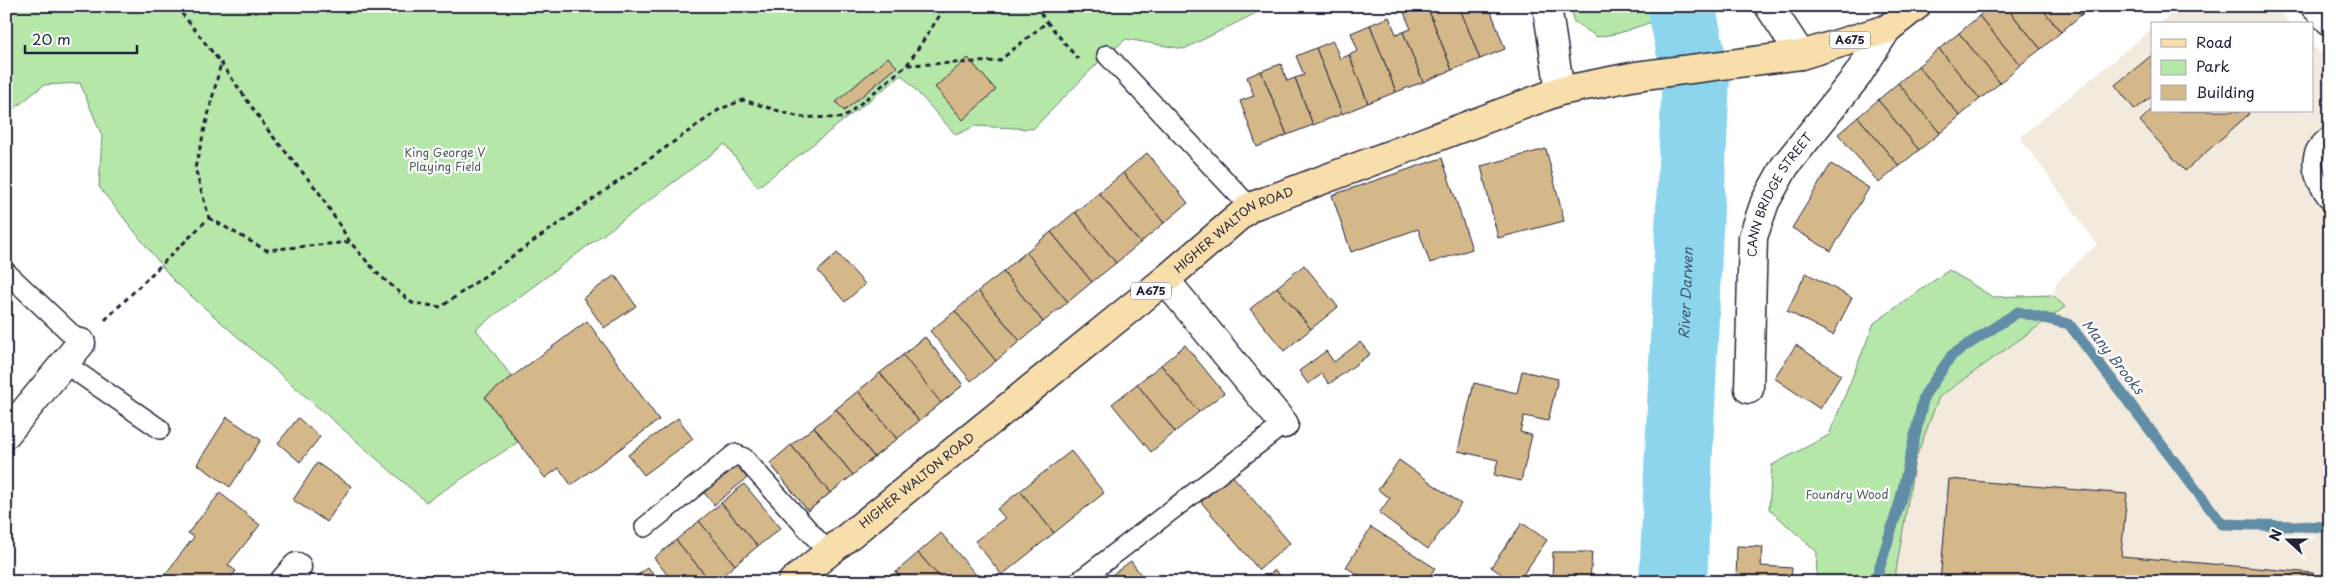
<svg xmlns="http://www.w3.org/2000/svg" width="2336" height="588" font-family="'Playpen Sans',sans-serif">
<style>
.built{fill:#f2eadc}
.green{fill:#b5e8a8;stroke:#6c8572}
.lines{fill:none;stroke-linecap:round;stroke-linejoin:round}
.stream{stroke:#628da6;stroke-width:11}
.river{stroke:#8cd5ed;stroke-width:68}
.building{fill:#d5b88a;stroke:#22223b}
.service-casing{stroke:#22223b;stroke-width:22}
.minor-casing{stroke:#22223b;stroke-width:31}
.tertiary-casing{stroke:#22223b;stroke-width:31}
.primary-casing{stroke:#22223b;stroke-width:31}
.path{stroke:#22223b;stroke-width:3;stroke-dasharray:5 4;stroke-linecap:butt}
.service{stroke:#fff;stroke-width:19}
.minor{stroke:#fff;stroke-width:28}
.tertiary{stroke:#fff;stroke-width:28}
.primary{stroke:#f8deab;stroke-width:28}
.labels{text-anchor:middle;stroke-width:4.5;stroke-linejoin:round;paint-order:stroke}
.shield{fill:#fff;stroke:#646476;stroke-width:1}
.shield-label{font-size:11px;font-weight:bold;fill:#22223b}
.park-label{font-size:12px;fill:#4e5d5c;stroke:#fff}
.street-label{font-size:12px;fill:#22223b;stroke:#fff}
.water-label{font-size:14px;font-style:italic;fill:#425870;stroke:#fff}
</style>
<rect width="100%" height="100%" fill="#fff"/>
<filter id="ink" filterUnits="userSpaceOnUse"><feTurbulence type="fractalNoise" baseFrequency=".02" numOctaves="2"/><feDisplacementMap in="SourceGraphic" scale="10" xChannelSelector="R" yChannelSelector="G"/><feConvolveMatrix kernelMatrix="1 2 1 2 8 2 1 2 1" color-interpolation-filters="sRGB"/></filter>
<g filter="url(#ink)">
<!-- built -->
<g class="built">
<path d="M2180,6h93l18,18h-132z"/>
<path d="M2152,29v82h160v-66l18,17v520h-436l21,-122 24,-63 126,-90 -12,-12 4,-13 40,-38 -77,-107z"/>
</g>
<!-- green -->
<g class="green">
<path d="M6,6h1264l-86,43 -58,-10 -29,25 -64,65 -58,-3 -19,9 -54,-60 -144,112 -33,-43 -249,185 36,48 -27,20 33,45 -92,60 -252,-221 -75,-94 3,-51 -22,-53 -36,2 -38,30z"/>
<path d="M1572,6h80l3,15 -36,12 -22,4 -24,-16z"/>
<path d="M1949,270l44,27 60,-2 12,12 -126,90 -24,63 -21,122h-78l1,-30 -48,-43 3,-44 57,-30 45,-112z"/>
</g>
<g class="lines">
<!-- stream -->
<path class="stream" d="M1875,582l25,-80 24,-106 28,-41 66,-43 51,12 153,200 108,3"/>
<!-- river -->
<path class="river" id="s1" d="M1673,582l23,-506 -15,-70"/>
</g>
<!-- building -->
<g class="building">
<path d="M1414,6h13l25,64 -29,12 -20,-50 8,-3 -8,-19z"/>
<path d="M1427,6h25l1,4 7,-2 20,51 -28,11z"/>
<path d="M1459,6h30l16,43 -25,10z"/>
<path d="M1991,6h14l36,43 -21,16 -41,-49z"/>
<path d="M2005,6h35l21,26 -20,17z"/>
<path d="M2040,6h34l7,9 -20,17z"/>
<path d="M2074,6h18l-11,9z"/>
<path d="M1979,16l41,49 -20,18 -41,-50z"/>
<path d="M1389,17l7,17 7,-2 20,50 -27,10 -26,-67z"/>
<path d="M1370,25l26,67 -28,11 -19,-48 9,-4 -7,-18z"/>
<path d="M1959,33l41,50 -20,16 -41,-50z"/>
<path d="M1333,41l7,18 9,-4 19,48 -26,11 -26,-66z"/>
<path d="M1316,48l26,66 -29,11 -18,-47 9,-3 -8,-19z"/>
<path d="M1939,49l41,50 -20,17 -42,-50z"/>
<path d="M2152,55v41l-17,14 -20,-25z"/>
<path d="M888,57l9,10 -53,44 -8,-9z"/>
<path d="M968,58l28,32 -33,30 -28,-33z"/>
<path d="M1281,64l6,17 8,-3 18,47 -26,10 -26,-64z"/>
<path d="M1918,66l42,50 -20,17 -42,-50z"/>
<path d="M1261,71l26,64 -30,12 -17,-46 14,-5 -7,-19z"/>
<path d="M1898,83l42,50 -21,17 -41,-50z"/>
<path d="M1878,100l41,50 -20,16 -41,-49z"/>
<path d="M2152,109v2h95l2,3 -64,57 -45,-50z"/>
<path d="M1858,117l41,49 -20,17 -41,-49z"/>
<path d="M1546,149l18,72 -66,17 -17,-72z"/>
<path d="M1147,153l41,50 -24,20 -41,-50z"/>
<path d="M1442,158l30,91 -42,14 -12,-34 -67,23 -19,-57z"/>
<path d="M1831,164l38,24 -38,63 -39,-23z"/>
<path d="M1123,173l41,50 -24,20 -41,-50z"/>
<path d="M1099,193l41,50 -24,20 -41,-51z"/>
<path d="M1075,212l41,51 -24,19 -41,-50z"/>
<path d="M1051,232l41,50 -24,20 -42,-50z"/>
<path d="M1026,252l42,50 -25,20 -40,-50z"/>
<path d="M837,253l28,31 -20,18 -27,-31z"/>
<path d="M1304,265l34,42 -27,22 -34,-42z"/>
<path d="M1003,272l40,50 -23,19 -42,-50z"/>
<path d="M1806,273l46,25 -19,37 -46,-24z"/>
<path d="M615,275l21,31 -32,22 -21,-30z"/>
<path d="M1277,287l34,42 -27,22 -34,-42z"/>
<path d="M978,291l42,50 -24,20 -41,-50z"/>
<path d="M955,311l41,50 -25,20 -41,-50z"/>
<path d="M587,321l72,99 -88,65 -12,-17 -14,10 -60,-81z"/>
<path d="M925,337l38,48 -22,18 -38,-48z"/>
<path d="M925,337l38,48 -155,126 -38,-48z"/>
<path d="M1360,342l10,12 -41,30 -7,-10 -14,10 -9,-13 27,-20 8,11z"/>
<path d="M1185,345l39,48 -25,19 -38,-47z"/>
<path d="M1796,345l45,30 -21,34 -46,-31z"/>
<path d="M903,355l38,48 -22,18 -39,-48z"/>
<path d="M1161,365l38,47 -24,20 -38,-48z"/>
<path d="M1522,371l36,8 -10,42 -24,-5 -4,16 12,3 -11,46 -27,-6 4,-15 -40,-9 16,-68 43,10z"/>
<path d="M880,373l39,48 -22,18 -39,-48z"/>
<path d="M1137,384l38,48 -24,20 -39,-48z"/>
<path d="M858,391l39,48 -23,18 -38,-48z"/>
<path d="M836,409l38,48 -21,18 -39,-48z"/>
<path d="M227,417l34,23 -31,47 -33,-23z"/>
<path d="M298,418l22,19 -20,25 -22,-19z"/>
<path d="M678,418l15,21 -49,36 -16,-20z"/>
<path d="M814,427l39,48 -23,18 -39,-48z"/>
<path d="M791,445l39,48 -22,18 -38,-48z"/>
<path d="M1071,451l33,42 -50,40 -34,-42z"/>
<path d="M1399,460l62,44 -33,45 -49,-36 11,-15 -12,-8z"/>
<path d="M317,463l34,23 -24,36 -34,-22z"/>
<path d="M736,464l11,14 -33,27 -12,-15z"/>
<path d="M1232,475l58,68 -31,27 -58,-68z"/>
<path d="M1949,479l178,15 -6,62 192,17v9h-373z"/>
<path d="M744,484l37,44 -23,18 -37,-43z"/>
<path d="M1020,491l34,42 -52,42 -27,-34 30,-23 -8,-9z"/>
<path d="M220,493l40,32 -32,40 8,6 -9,11h-68l35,-45 -6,-4z"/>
<path d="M721,503l37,43 -23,19 -36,-44z"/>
<path d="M699,521l36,44 -20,17h-4l-35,-42z"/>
<path d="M1522,523l25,17 -29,42h-5l-22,-15z"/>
<path d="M1371,527l64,41 -9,14h-58l-22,-15z"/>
<path d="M941,533l41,49h-38l-26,-29z"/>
<path d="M676,540l35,42h-38l-19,-24z"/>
<path d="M1737,546l26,1 -2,19 31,2 -1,14h-55z"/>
<path d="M1553,552h39l-2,30h-38z"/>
<path d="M918,553l26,29h-40l-8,-10z"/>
<path d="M1131,561l15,21h-44z"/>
<path d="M648,567l12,15h-31z"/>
<path d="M1275,570l10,12h-25z"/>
<path d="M896,572l8,10h-20z"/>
</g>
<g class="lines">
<!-- service casing -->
<g class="service-casing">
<g id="service">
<path d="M1107,55l143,152"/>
<path d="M2330,135c-4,4 -11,9 -14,15 -9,18 3,37 14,51"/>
<path d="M6,272l75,71"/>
<path d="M64,363l96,66"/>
<path d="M645,527l90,-73 9,4 84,94"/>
<path d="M1078,582l206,-158"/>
</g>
</g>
<!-- minor casing -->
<g class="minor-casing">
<g id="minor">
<path d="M1547,6l13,85"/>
<path d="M1769,6l32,49"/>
<path d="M1165,280l119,144"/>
<path id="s2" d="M1749,389l4,-152 12,-35 20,-36 72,-90 30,-47"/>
<path d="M6,434l75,-91"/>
<path d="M284,582l13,-15"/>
</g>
</g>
<!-- tertiary casing -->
<g class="tertiary-casing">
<path id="tertiary" d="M2315,6l15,15"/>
</g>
<!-- primary casing -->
<g class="primary-casing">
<g id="primary">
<path id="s3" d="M792,582l373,-302 85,-73 310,-116 76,-15 165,-21 86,-26 29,-23"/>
</g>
</g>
<!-- path -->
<g class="path">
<path d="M176,6l45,57 49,70 48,58 32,51 27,31 35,30 29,4 279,-198 23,-9 56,17 44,1 64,-53 92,-4 48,-39 31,37"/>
<path d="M1035,6l12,16"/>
<path d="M907,65l39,-59"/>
<path d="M209,218l57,32 84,-8"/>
<path d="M105,320l104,-102 -14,-50 26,-105"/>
</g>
<!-- service -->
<use href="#service" class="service"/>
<!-- minor -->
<use href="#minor" class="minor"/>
<!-- tertiary -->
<use href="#tertiary" class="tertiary"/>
<!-- primary -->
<use href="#primary" class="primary"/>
</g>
</g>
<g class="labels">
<!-- shield labels -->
<g class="shield">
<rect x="1830" y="31.5" width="40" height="17" rx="4"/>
<rect x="1131" y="282.5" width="40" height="17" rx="4"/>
</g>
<g class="shield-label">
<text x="1850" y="44">A675</text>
<text x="1151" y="295">A675</text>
</g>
<!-- park labels -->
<g class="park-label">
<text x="445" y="157">King George V<tspan x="445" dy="14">Playing Field</tspan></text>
<text x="1847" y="499">Foundry Wood</text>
</g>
<!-- street labels -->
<g class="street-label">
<text dy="4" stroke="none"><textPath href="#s2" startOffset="201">CANN BRIDGE STREET</textPath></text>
<text dy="4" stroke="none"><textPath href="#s3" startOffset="566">HIGHER WALTON ROAD</textPath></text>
<text dy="4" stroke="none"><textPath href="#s3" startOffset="161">HIGHER WALTON ROAD</textPath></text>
</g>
<!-- water labels -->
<g class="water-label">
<text dy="5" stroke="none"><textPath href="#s1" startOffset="289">River Darwen</textPath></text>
<text transform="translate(2113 357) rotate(52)" y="5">Many Brooks</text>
</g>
</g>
<!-- margin -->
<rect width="2336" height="588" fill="none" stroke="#fff" stroke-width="25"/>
<rect x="12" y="12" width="2311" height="563" fill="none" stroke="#22223b" stroke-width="2" filter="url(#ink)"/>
<!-- legend -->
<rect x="2151" y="22" width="162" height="90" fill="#ffffff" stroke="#a7a7b1"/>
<rect x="2161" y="39" width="25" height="8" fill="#f8deab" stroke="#a7a7b1"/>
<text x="2196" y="48" font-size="15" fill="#22223b">Road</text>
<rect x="2161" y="60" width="25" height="15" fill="#b5e8a8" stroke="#a7a7b1"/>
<text x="2196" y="72" font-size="15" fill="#22223b">Park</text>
<rect x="2161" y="85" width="25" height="15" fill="#d5b88a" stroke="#a7a7b1"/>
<text x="2196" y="98" font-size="15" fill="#22223b">Building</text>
<!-- north arrow -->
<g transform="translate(2288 540) rotate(291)" stroke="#ffffff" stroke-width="4" paint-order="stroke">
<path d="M0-4L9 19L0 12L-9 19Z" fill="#22223b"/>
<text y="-8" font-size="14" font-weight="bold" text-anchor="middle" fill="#22223b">N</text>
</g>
<!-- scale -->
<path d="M25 45v8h112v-8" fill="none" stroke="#22223b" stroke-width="2.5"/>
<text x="32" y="45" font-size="15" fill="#22223b" stroke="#ffffff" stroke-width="4" paint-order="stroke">20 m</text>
</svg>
